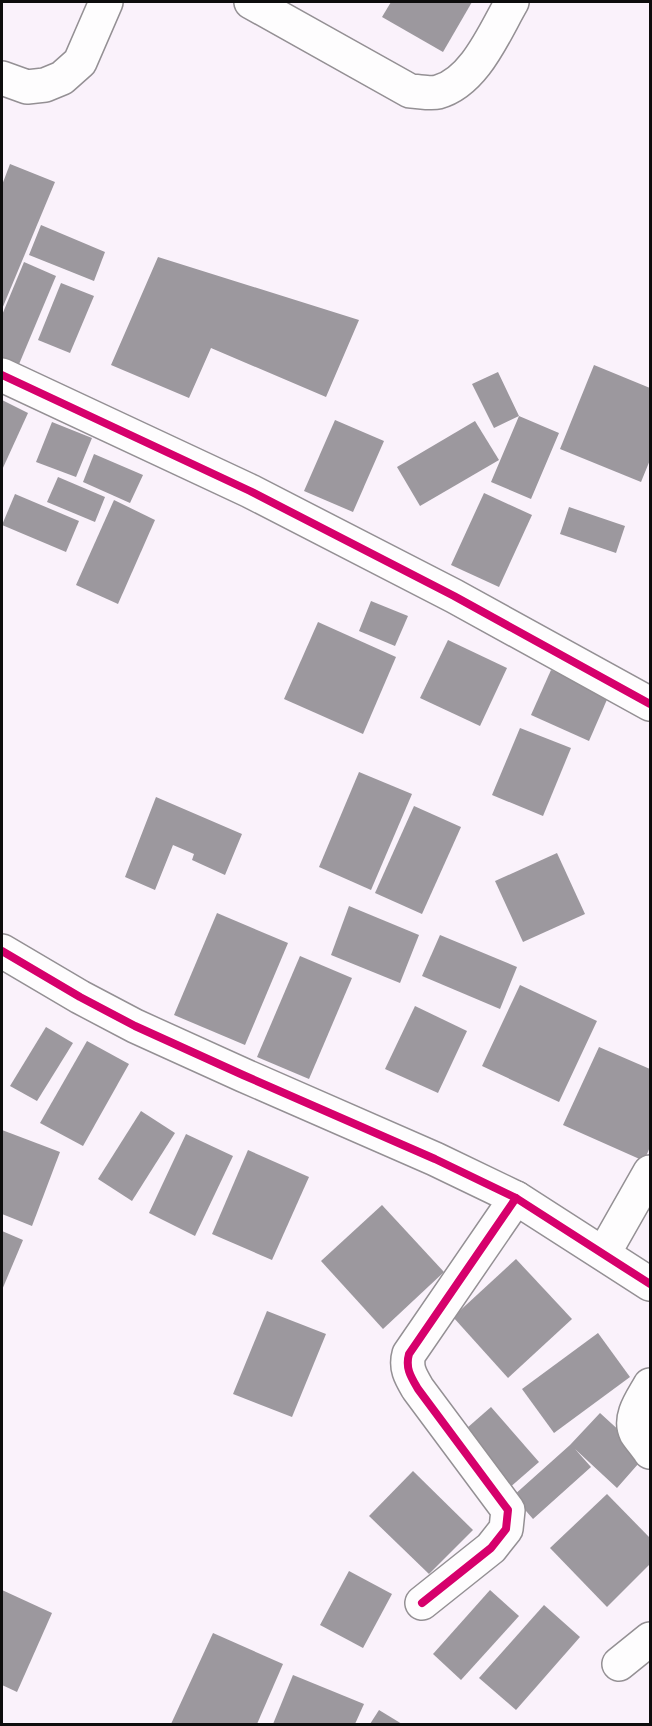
<svg xmlns="http://www.w3.org/2000/svg" width="652" height="1726" font-family="Georgia,serif">
<style>
.building{fill:#9c989e}
.lines{fill:none;stroke-linecap:round;stroke-linejoin:round}
.minor-casing{stroke:#949094;stroke-width:36}
.minor{stroke:#fefdfe;stroke-width:33}
.cycleway-casing{stroke:#fff;stroke-width:11}
.cycleway{stroke:#d6006c;stroke-width:8}
</style>
<rect width="100%" height="100%" fill="#faf2fb"/>
<!-- building -->
<g class="building">
<path d="M391,2h81l-29,50 -61,-35z"/>
<path d="M10,164l45,18 -53,127v-124z"/>
<path d="M41,225l64,27 -11,29 -65,-26z"/>
<path d="M158,257l201,63 -33,77 -115,-49 -22,50 -78,-33z"/>
<path d="M24,262l32,14 -39,93 -15,-6v-48z"/>
<path d="M61,283l33,13 -24,57 -32,-13z"/>
<path d="M594,365l56,23v72l-9,22 -81,-33z"/>
<path d="M498,372l21,44 40,17 -28,66 -40,-17 28,-66 -25,12 -22,-44z"/>
<path d="M2,400l26,13 -26,57z"/>
<path d="M335,420l49,21 -31,71 -49,-21z"/>
<path d="M475,421l24,39 -79,46 -23,-39z"/>
<path d="M52,422l40,16 -16,39 -40,-15z"/>
<path d="M94,454l49,21 -13,28 -47,-21z"/>
<path d="M58,477l47,20 -10,25 -48,-20z"/>
<path d="M484,493l48,22 -33,72 -48,-22z"/>
<path d="M15,494l64,27 -13,31 -64,-27z"/>
<path d="M114,500l41,20 -37,84 -42,-19z"/>
<path d="M569,507l56,19 -9,27 -56,-19z"/>
<path d="M371,601l37,15 -13,30 -36,-15z"/>
<path d="M318,622l78,35 -33,77 -79,-35z"/>
<path d="M448,640l59,28 -27,58 -60,-28z"/>
<path d="M551,670l58,25 -20,46 -58,-26z"/>
<path d="M520,728l51,20 -28,68 -51,-21z"/>
<path d="M359,772l53,22 -41,96 -52,-23z"/>
<path d="M156,797l86,37 -17,41 -33,-15 2,-6 -21,-9 -18,45 -30,-13z"/>
<path d="M414,806l47,21 -39,87 -47,-21z"/>
<path d="M557,853l28,61 -62,28 -28,-61z"/>
<path d="M349,906l70,29 -19,48 -69,-28z"/>
<path d="M217,913l71,30 -43,102 -71,-30z"/>
<path d="M440,935l77,32 -17,42 -78,-33z"/>
<path d="M300,956l52,22 -43,101 -52,-22z"/>
<path d="M520,985l77,36 -38,81 -77,-36z"/>
<path d="M415,1006l52,25 -29,62 -53,-24z"/>
<path d="M46,1027l27,16 -36,58 -27,-15z"/>
<path d="M87,1041l42,23 -46,82 -43,-23z"/>
<path d="M599,1047l51,22v78l-6,14 -81,-36z"/>
<path d="M141,1111l34,22 -43,68 -34,-22z"/>
<path d="M2,1130l58,22 -28,74 -30,-12z"/>
<path d="M186,1134l47,22 -38,80 -46,-23z"/>
<path d="M248,1150l61,27 -37,83 -60,-26z"/>
<path d="M382,1205l62,67 -61,57 -62,-68z"/>
<path d="M2,1231l21,9 -21,50z"/>
<path d="M516,1259l56,60 -64,59 -55,-61z"/>
<path d="M267,1311l59,23 -34,83 -59,-23z"/>
<path d="M598,1333l32,44 -76,56 -32,-44z"/>
<path d="M491,1407l48,55 -31,27 -49,-54z"/>
<path d="M600,1413l46,42 -29,33 -42,-39 16,18 -58,52 -20,-23 57,-51z"/>
<path d="M413,1471l60,59 -44,44 -60,-58z"/>
<path d="M607,1494l43,44v26l-43,43 -57,-59z"/>
<path d="M349,1571l43,23 -29,54 -43,-23z"/>
<path d="M2,1590l50,23 -35,79 -15,-7z"/>
<path d="M490,1590l29,26 -58,64 -28,-26z"/>
<path d="M544,1605l36,32 -64,73 -37,-32z"/>
<path d="M213,1633l70,31 -26,60h-86z"/>
<path d="M293,1675l71,29 -9,20h-82z"/>
<path d="M379,1710l23,14h-32z"/>
</g>
<g class="lines">
<!-- minor casing -->
<g class="minor-casing">
<g id="minor">
<path d="M251,2l159,89c8,0 20,3 28,1 37,-10 57,-61 74,-90"/>
<path d="M2,78l25,9 18,-2 17,-7 18,-16 26,-60"/>
<path d="M2,375l248,116 204,105 196,108"/>
<path d="M2,951l78,46 55,29 108,49 192,84 81,39 134,86"/>
<path d="M604,1253l46,-81"/>
<path d="M650,1385c-7,13 -22,32 -14,48 4,6 10,13 14,19"/>
<path d="M422,1603l69,-55 15,-19 2,-19 -90,-121c-7,-12 -13,-21 -9,-35l107,-156"/>
<path d="M619,1664l31,-25"/>
</g>
</g>
<!-- minor -->
<use href="#minor" class="minor"/>
<!-- cycleway casing -->
<g class="cycleway-casing">
<g id="cycleway">
<path d="M2,375l248,116 204,105 196,108"/>
<path d="M2,951l78,46 55,29 108,49 192,84 81,39 134,86"/>
<path d="M422,1603l69,-55 15,-19 2,-19 -90,-121c-7,-12 -13,-21 -9,-35l107,-156"/>
</g>
</g>
<!-- cycleway -->
<use href="#cycleway" class="cycleway"/>
</g>
<!-- border -->
<rect width="652" height="1726" fill="none" stroke="#0d0d0d" stroke-width="6"/>
</svg>
